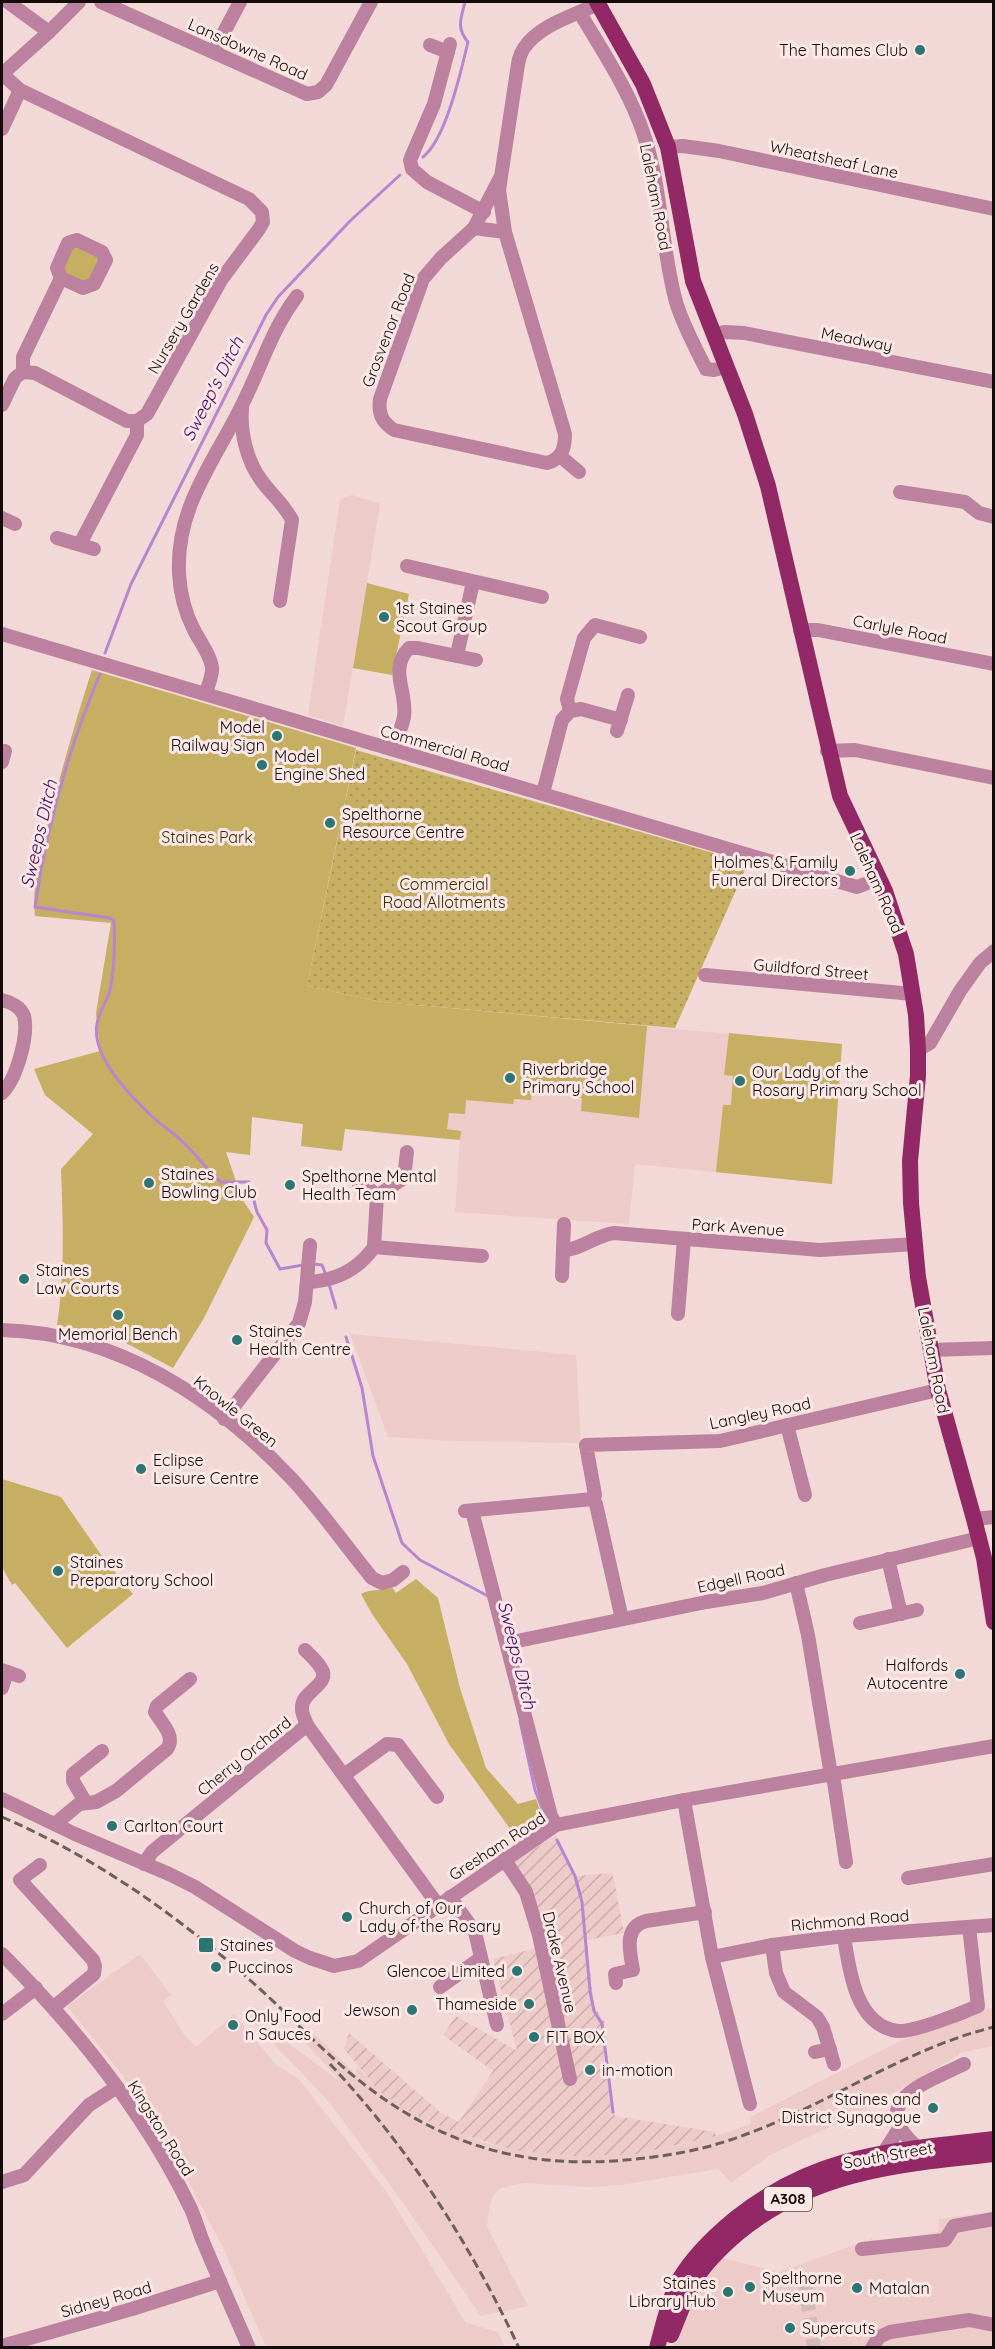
<svg xmlns="http://www.w3.org/2000/svg" width="995" height="2349" font-family="Quicksand,sans-serif">
<style>
.built{fill:#edcbc9}
.industrial{fill:url(#industrial-furrows)}
.green{fill:#c6ae63}
.garden{fill:url(#garden-dots)}
.lines{fill:none;stroke-linecap:round;stroke-linejoin:round}
.stream{stroke:#b885d0;stroke-width:3}
.minor-tunnel{stroke:#d1bab8;stroke-width:14;stroke-dasharray:14 7;stroke-linecap:butt}
.minor{stroke:#bb819e;stroke-width:14}
.major{stroke:#922966;stroke-width:16}
.rail{stroke:#6d5f5d;stroke-width:3;stroke-dasharray:9 4.5;stroke-linecap:butt}
.poi-dot{fill:#2b7575;stroke:#fce8e6;stroke-width:2}
.labels{text-anchor:middle;stroke-width:6;stroke-linejoin:round;paint-order:stroke}
.shield{fill:#fce8e6;stroke:#594d4c;stroke-width:1.5}
.shield-label{font-size:15px;font-weight:bold;fill:#130b0a}
.street-label{font-size:16px;fill:#130b0a;stroke:#fce8e6}
.poi-label{font-size:16px;fill:#130b0a;stroke:#fce8e6;text-anchor:start}
.park-label{font-size:16px;fill:#3a2e03;stroke:#fce8e6}
.water-label{font-size:18px;font-style:italic;fill:#4d0765;stroke:#fce8e6}
</style>
<defs>
<pattern id="industrial-furrows" width="10" height="10" patternUnits="userSpaceOnUse" patternTransform="scale(1.5)"><rect width="10" height="10" fill="#edcbc9"/><path d="M-1 1l2-2M0 10L10 0M9 11l2-2" fill="none" stroke="#caadab"/></pattern>
<pattern id="garden-dots" width="8" height="8" patternUnits="userSpaceOnUse" patternTransform="scale(1.5)"><rect width="8" height="8" fill="#c6ae63"/><path d="M2 2h.1M6 6h.1" fill="none" stroke="#a99455" stroke-width="1.8" stroke-linecap="round"/></pattern>
</defs>
<rect width="100%" height="100%" fill="#f2d9d7"/>
<!-- built -->
<g class="built">
<path d="M352,495l28,9 -37,222 -35,-11 32,-216z"/>
<path d="M382,1002l460,42 -10,140 -197,-20 -6,60 -174,-12 5,-72 -86,-7z"/>
<path d="M350,1334l226,21 5,88 -128,-2 -65,-4z"/>
<path d="M140,1954l31,41 -8,6 20,32 13,14 38,-33 42,51 22,13 88,113 80,132 32,9 7,15h-239l-42,-97 -49,-94 -52,-80 -56,-70z"/>
<path d="M240,2008l101,74 -38,-42 9,-8 48,46 -5,-7 3,-3 21,23 42,26 61,25 30,8 63,6 79,-5 62,-15 35,-12 -1,-7 150,-76 85,-32 8,-1v38l-34,7v2l-104,60 -85,40 -39,28 -13,-14 -97,16 -32,2 -65,-4 -23,5 -7,7 -4,8 -3,24 41,79 -47,10 -75,-109 -76,-104z"/>
<path d="M993,2211v136l-321,1 36,-71 14,-19 57,14 78,-28 12,-2 2,-4 7,5 60,-11 1,-13z"/>
</g>
<!-- industrial -->
<path class="industrial" d="M556,1835l19,41 37,-3 2,7 10,53 -37,7 7,66 11,16 -1,34 8,53 3,7 100,16 1,4 -78,18 -63,2 -63,-6 -60,-19 -32,-14 -21,-12 -20,-14 -35,-42 5,-16 92,80 18,9 34,-51 -50,-36 13,-19 61,35 -24,-92 43,-11 -16,-58 -16,-22z"/>
<!-- green -->
<g class="green">
<path d="M80,245l17,9 3,9 -8,17c-12,3 -24,0 -31,-11l9,-20z"/>
<path d="M367,583l42,11 -17,81 -39,-7z"/>
<path d="M92,670l264,78 -49,238 75,16 265,24 -8,92 -58,-7 1,-13h-10l1,-9h-5v-5l-31,-3v5h-4l-2,14 -17,-1 -1,5 -47,-4 -1,14 -16,-1 -2,16 14,2 -1,9 -115,-11 -3,22 -41,-5 2,-22 -51,-7 -2,38 -24,-3 16,47 12,18 -50,101 -31,50 -49,-26 -67,-17c8,-52 6,-103 4,-156l32,-35 -48,-39 -11,-26 66,-18 -4,-38 15,-90 -76,-7c-4,-38 8,-72 17,-108 12,-47 25,-92 40,-138z"/>
<path d="M729,1033l113,11 -10,140 -116,-12 7,-67h8l2,-29 -9,-1z"/>
<path d="M2,1479l59,18 43,62 29,35 -66,54 -52,-65 -3,2 -10,-18z"/>
<path d="M416,1579l22,19 22,90 26,80 32,36 18,-5 7,20 -27,18 -67,-93 -42,-80 -35,-50 -11,-20c11,-6 20,-2 31,-7l4,6z"/>
</g>
<!-- garden -->
<path class="garden" d="M356,750l392,113 -73,165 -293,-26 -75,-16z"/>
<g class="lines">
<!-- stream -->
<g class="stream">
<path d="M423,157c23,-18 38,-86 45,-115 -12,-14 -7,-24 -3,-40"/>
<path d="M105,653l26,-69 135,-269 12,-18 72,-76 50,-46"/>
<path d="M100,674c-31,74 -54,154 -65,233l75,11 4,3c1,23 1,46 -4,69 -3,11 -11,22 -13,34 -6,33 35,74 58,95 9,8 19,14 28,23 13,12 24,28 38,40h28l8,30 10,18 -1,13 14,26 23,-4"/>
<path d="M313,1264l9,1 4,10"/>
<path d="M329,1284l7,24"/>
<path d="M346,1337l16,51 11,68 29,87 18,17 68,36"/>
<path d="M520,1721l15,69 7,18"/>
<path d="M557,1840l18,36 7,26 8,89 4,20 8,13 11,88"/>
</g>
<!-- minor-tunnel -->
<path class="minor-tunnel" d="M804,2276l10,72"/>
<!-- minor -->
<g class="minor">
<path d="M8,2l41,30"/>
<path d="M101,2l206,92 11,-2 8,-7 45,-83"/>
<path d="M580,13c23,39 50,79 64,122 18,54 17,112 32,167 7,23 19,45 30,67l8,1 12,-3"/>
<path d="M450,44l-16,60 -24,56 2,9 15,13 57,30"/>
<path d="M430,45l18,7"/>
<path d="M214,51l26,-49"/>
<path d="M2,74l18,16 229,109 13,13 1,10 -4,7 -38,51 -74,134 -10,7v14l-57,109"/>
<path d="M2,74l47,-42 30,-30"/>
<path d="M2,129l18,-39"/>
<path d="M668,147l15,-1 36,5 275,58"/>
<path d="M500,178l-26,50 -33,30 -18,21 -43,120c-2,15 2,23 14,31l153,33c15,-4 18,-15 18,-29l-60,-202 -6,-42 18,-119c1,-8 2,-16 7,-23 15,-23 51,-33 74,-44"/>
<path d="M474,228l31,4"/>
<path d="M714,335l10,-3 20,1 250,49"/>
<path d="M23,372l12,1 92,48h10"/>
<path d="M2,405l13,-27 8,-6v-15l38,-79 -4,-10 11,-25 9,-3 25,12 4,8 -12,24 -11,4 -22,-10"/>
<path d="M242,409c-2,23 5,52 19,71 10,14 23,24 31,40l-12,81"/>
<path d="M560,456l19,16"/>
<path d="M900,492l65,10 14,11 15,4"/>
<path d="M2,518l13,6"/>
<path d="M57,538l37,11"/>
<path d="M407,566l135,31"/>
<path d="M800,630h18l176,34"/>
<path d="M2,634l855,253 22,-8"/>
<path d="M457,655l16,-73"/>
<path d="M206,693c2,-8 7,-18 6,-26 -2,-13 -12,-25 -18,-37 -9,-17 -14,-38 -15,-57 -3,-66 35,-111 63,-168 20,-39 28,-73 55,-109"/>
<path d="M570,711l11,-2 40,11"/>
<path d="M617,731l11,-36"/>
<path d="M392,749c4,-10 10,-21 12,-32 4,-25 -16,-47 5,-69h9l58,12"/>
<path d="M827,751l28,-1 139,28"/>
<path d="M2,762l3,-11"/>
<path d="M543,793l19,-73 8,-9 -3,-12 17,-61 11,-13 45,12"/>
<path d="M705,975l208,19"/>
<path d="M2,1000c8,2 19,7 22,16 5,20 -8,64 -22,77"/>
<path d="M918,1050l12,-7 30,-52 20,-28 14,-12"/>
<path d="M359,1184l8,3 10,9 27,-18 3,-26"/>
<path d="M374,1247l108,9"/>
<path d="M563,1250c16,1 33,-15 51,-17l206,17 95,-6"/>
<path d="M562,1276l2,-52"/>
<path d="M307,1282c27,-1 51,-12 67,-35l3,-51"/>
<path d="M678,1314l6,-75"/>
<path d="M2,1330c114,3 212,67 289,148 29,31 54,67 81,100l10,5 11,-3 10,-8"/>
<path d="M931,1350l63,-2"/>
<path d="M224,1419l75,-96 6,-21 5,-57"/>
<path d="M787,1425l18,70"/>
<path d="M465,1511l128,-12"/>
<path d="M472,1511l79,305 5,9"/>
<path d="M974,1519l20,-2"/>
<path d="M888,1559l13,55"/>
<path d="M796,1583l12,52 23,140"/>
<path d="M622,1619l-26,-115 -3,-5 2,-4 -9,-50 134,-4 218,-51"/>
<path d="M860,1623l57,-13"/>
<path d="M508,1643l198,-41 57,-9 62,-18 154,-37"/>
<path d="M305,1650c5,5 12,11 16,18 11,16 -19,23 -19,39 -1,6 3,12 5,18"/>
<path d="M2,1670l17,6"/>
<path d="M2,1688l5,-16"/>
<path d="M344,1775l43,-31 11,1 39,52"/>
<path d="M833,1775l13,87"/>
<path d="M2,1799l73,35 94,40 26,13 100,64 15,7 24,8 24,-5 198,-136 128,-25 310,-54"/>
<path d="M684,1800l28,157 38,147"/>
<path d="M86,1803l-13,-22v-7l29,-23"/>
<path d="M55,1824l24,-20 17,-2 20,-11 51,-42c9,-13 -5,-25 -12,-37l2,-6 33,-27"/>
<path d="M504,1859l22,33 13,43 31,144"/>
<path d="M144,1864l8,-12 155,-127 131,180"/>
<path d="M40,1865l-20,15 73,80 2,6 -1,8 -40,33"/>
<path d="M908,1878l86,-14"/>
<path d="M450,1897l25,35 22,93"/>
<path d="M844,1936c5,32 11,90 54,95 17,1 64,-18 80,-25l-9,-79"/>
<path d="M772,1945l4,28 8,19 33,25 6,10 11,37"/>
<path d="M2,1954c75,75 143,159 189,255 4,9 7,20 11,30 15,36 31,72 47,109"/>
<path d="M712,1957l60,-12 72,-9 150,-11"/>
<path d="M616,1983l-1,-9 18,-4c-3,-18 -10,-43 13,-49l59,-9"/>
<path d="M440,1987l41,-29"/>
<path d="M2,2014l34,-26"/>
<path d="M815,2052l15,-3"/>
<path d="M918,2148c-54,-47 8,-65 46,-84"/>
<path d="M884,2152l16,-25"/>
<path d="M2,2182l22,-7 65,-70 28,-18"/>
<path d="M862,2249l83,-9 9,-14 40,-7"/>
<path d="M2,2346l130,-37 88,-28"/>
<path d="M872,2348l7,-11 11,-5 79,-12 25,5"/>
</g>
<!-- major -->
<g class="major">
<path d="M597,2l46,82 25,63 25,134 52,133 23,72 72,310 45,95 21,63 10,61 2,35v26l-8,85 1,42 7,74 20,113 36,129 10,39 10,64"/>
<path d="M671,2335c8,-19 15,-40 26,-58 11,-17 25,-30 40,-43 75,-63 163,-70 257,-80"/>
<path d="M657,2348c6,-22 11,-46 21,-66 14,-25 36,-46 58,-64 82,-65 158,-67 258,-79"/>
</g>
<!-- rail -->
<g class="rail">
<path d="M2,1817c91,39 175,98 249,164 41,36 78,78 122,110 96,71 192,82 306,62 114,-20 204,-99 315,-126"/>
<path d="M330,2064c78,83 141,181 189,284"/>
</g>
</g>
<!-- markers -->
<g class="poi-dot">
<circle cx="920" cy="50" r="6"/>
<circle cx="384" cy="617" r="6"/>
<circle cx="277" cy="736" r="6"/>
<circle cx="262" cy="765" r="6"/>
<circle cx="330" cy="823" r="6"/>
<circle cx="850" cy="871" r="6"/>
<circle cx="510" cy="1078" r="6"/>
<circle cx="740" cy="1081" r="6"/>
<circle cx="149" cy="1183" r="6"/>
<circle cx="290" cy="1185" r="6"/>
<circle cx="24" cy="1279" r="6"/>
<circle cx="118" cy="1315" r="6"/>
<circle cx="237" cy="1340" r="6"/>
<circle cx="141" cy="1469" r="6"/>
<circle cx="58" cy="1571" r="6"/>
<circle cx="960" cy="1674" r="6"/>
<circle cx="112" cy="1826" r="6"/>
<circle cx="347" cy="1917" r="6"/>
<rect x="198" y="1937" width="16" height="16" rx="3"/>
<circle cx="216" cy="1967" r="6"/>
<circle cx="517" cy="1971" r="6"/>
<circle cx="529" cy="2004" r="6"/>
<circle cx="412" cy="2010" r="6"/>
<circle cx="233" cy="2025" r="6"/>
<circle cx="534" cy="2037" r="6"/>
<circle cx="590" cy="2070" r="6"/>
<circle cx="933" cy="2108" r="6"/>
<circle cx="750" cy="2287" r="6"/>
<circle cx="857" cy="2288" r="6"/>
<circle cx="728" cy="2292" r="6"/>
<circle cx="790" cy="2328" r="6"/>
</g>
<g class="labels">
<!-- shield labels -->
<rect class="shield" x="764" y="2187" width="48" height="24" rx="4.5"/>
<g class="shield-label">
<text x="788" y="2204">A308</text>
</g>
<!-- street labels -->
<g class="street-label">
<text transform="translate(248 49) rotate(24)" y="6">Lansdowne Road</text>
<text transform="translate(834 159) rotate(12)" y="6">Wheatsheaf Lane</text>
<text transform="translate(656 197) rotate(79)" y="6">Laleham Road</text>
<text transform="translate(183 318) rotate(-60)" y="6">Nursery Gardens</text>
<text transform="translate(388 330) rotate(-69)" y="6">Grosvenor Road</text>
<text transform="translate(857 339) rotate(11)" y="6">Meadway</text>
<text transform="translate(900 629) rotate(11)" y="6">Carlyle Road</text>
<text transform="translate(445 748) rotate(16)" y="6">Commercial Road</text>
<text transform="translate(877 883) rotate(66)" y="6">Laleham Road</text>
<text transform="translate(811 969) rotate(5)" y="6">Guildford Street</text>
<text transform="translate(738 1227) rotate(4)" y="6">Park Avenue</text>
<text transform="translate(934 1360) rotate(79)" y="6">Laleham Road</text>
<text transform="translate(236 1411) rotate(39)" y="6">Knowle Green</text>
<text transform="translate(760 1413) rotate(-12)" y="6">Langley Road</text>
<text transform="translate(741 1578) rotate(-12)" y="6">Edgell Road</text>
<text transform="translate(244 1756) rotate(-39)" y="6">Cherry Orchard</text>
<text transform="translate(497 1846) rotate(-33)" y="6">Gresham Road</text>
<text transform="translate(850 1920) rotate(-5)" y="6">Richmond Road</text>
<text transform="translate(560 1962) rotate(77)" y="6">Drake Avenue</text>
<text transform="translate(161 2128) rotate(58)" y="6">Kingston Road</text>
<text transform="translate(888 2155) rotate(-10)" y="6">South Street</text>
<text transform="translate(106 2299) rotate(-16)" y="6">Sidney Road</text>
</g>
<!-- poi labels -->
<g class="poi-label">
<text x="908" y="56" text-anchor="end">The Thames Club</text>
<text x="396" y="614">1st Staines<tspan x="396" dy="18">Scout Group</tspan></text>
<text x="265" y="733" text-anchor="end">Model<tspan x="265" dy="18">Railway Sign</tspan></text>
<text x="274" y="762">Model<tspan x="274" dy="18">Engine Shed</tspan></text>
<text x="342" y="820">Spelthorne<tspan x="342" dy="18">Resource Centre</tspan></text>
<text x="838" y="868" text-anchor="end">Holmes &amp; Family<tspan x="838" dy="18">Funeral Directors</tspan></text>
<text x="522" y="1075">Riverbridge<tspan x="522" dy="18">Primary School</tspan></text>
<text x="752" y="1078">Our Lady of the<tspan x="752" dy="18">Rosary Primary School</tspan></text>
<text x="161" y="1180">Staines<tspan x="161" dy="18">Bowling Club</tspan></text>
<text x="302" y="1182">Spelthorne Mental<tspan x="302" dy="18">Health Team</tspan></text>
<text x="36" y="1276">Staines<tspan x="36" dy="18">Law Courts</tspan></text>
<text x="249" y="1337">Staines<tspan x="249" dy="18">Health Centre</tspan></text>
<text x="118" y="1340" text-anchor="middle">Memorial Bench</text>
<text x="153" y="1466">Eclipse<tspan x="153" dy="18">Leisure Centre</tspan></text>
<text x="70" y="1568">Staines<tspan x="70" dy="18">Preparatory School</tspan></text>
<text x="948" y="1671" text-anchor="end">Halfords<tspan x="948" dy="18">Autocentre</tspan></text>
<text x="124" y="1832">Carlton Court</text>
<text x="359" y="1914">Church of Our<tspan x="359" dy="18">Lady of the Rosary</tspan></text>
<text x="220" y="1951">Staines</text>
<text x="228" y="1973">Puccinos</text>
<text x="505" y="1977" text-anchor="end">Glencoe Limited</text>
<text x="517" y="2010" text-anchor="end">Thameside</text>
<text x="400" y="2016" text-anchor="end">Jewson</text>
<text x="245" y="2022">Only Food<tspan x="245" dy="18">n Sauces</tspan></text>
<text x="546" y="2043">FIT BOX</text>
<text x="602" y="2076">in-motion</text>
<text x="921" y="2105" text-anchor="end">Staines and<tspan x="921" dy="18">District Synagogue</tspan></text>
<text x="762" y="2284">Spelthorne<tspan x="762" dy="18">Museum</tspan></text>
<text x="716" y="2289" text-anchor="end">Staines<tspan x="716" dy="18">Library Hub</tspan></text>
<text x="869" y="2294">Matalan</text>
<text x="802" y="2334">Supercuts</text>
</g>
<!-- park labels -->
<g class="park-label">
<text x="207" y="843">Staines Park</text>
<text x="444" y="890">Commercial<tspan x="444" dy="18">Road Allotments</tspan></text>
</g>
<!-- water labels -->
<g class="water-label">
<text transform="translate(213 389) rotate(-63)" y="6">Sweep's Ditch</text>
<text transform="translate(39 834) rotate(-77)" y="6">Sweeps Ditch</text>
<text transform="translate(517 1655) rotate(76)" y="6">Sweeps Ditch</text>
</g>
</g>
<!-- border -->
<rect width="995" height="2349" fill="none" stroke="#130b0a" stroke-width="6"/>
</svg>
